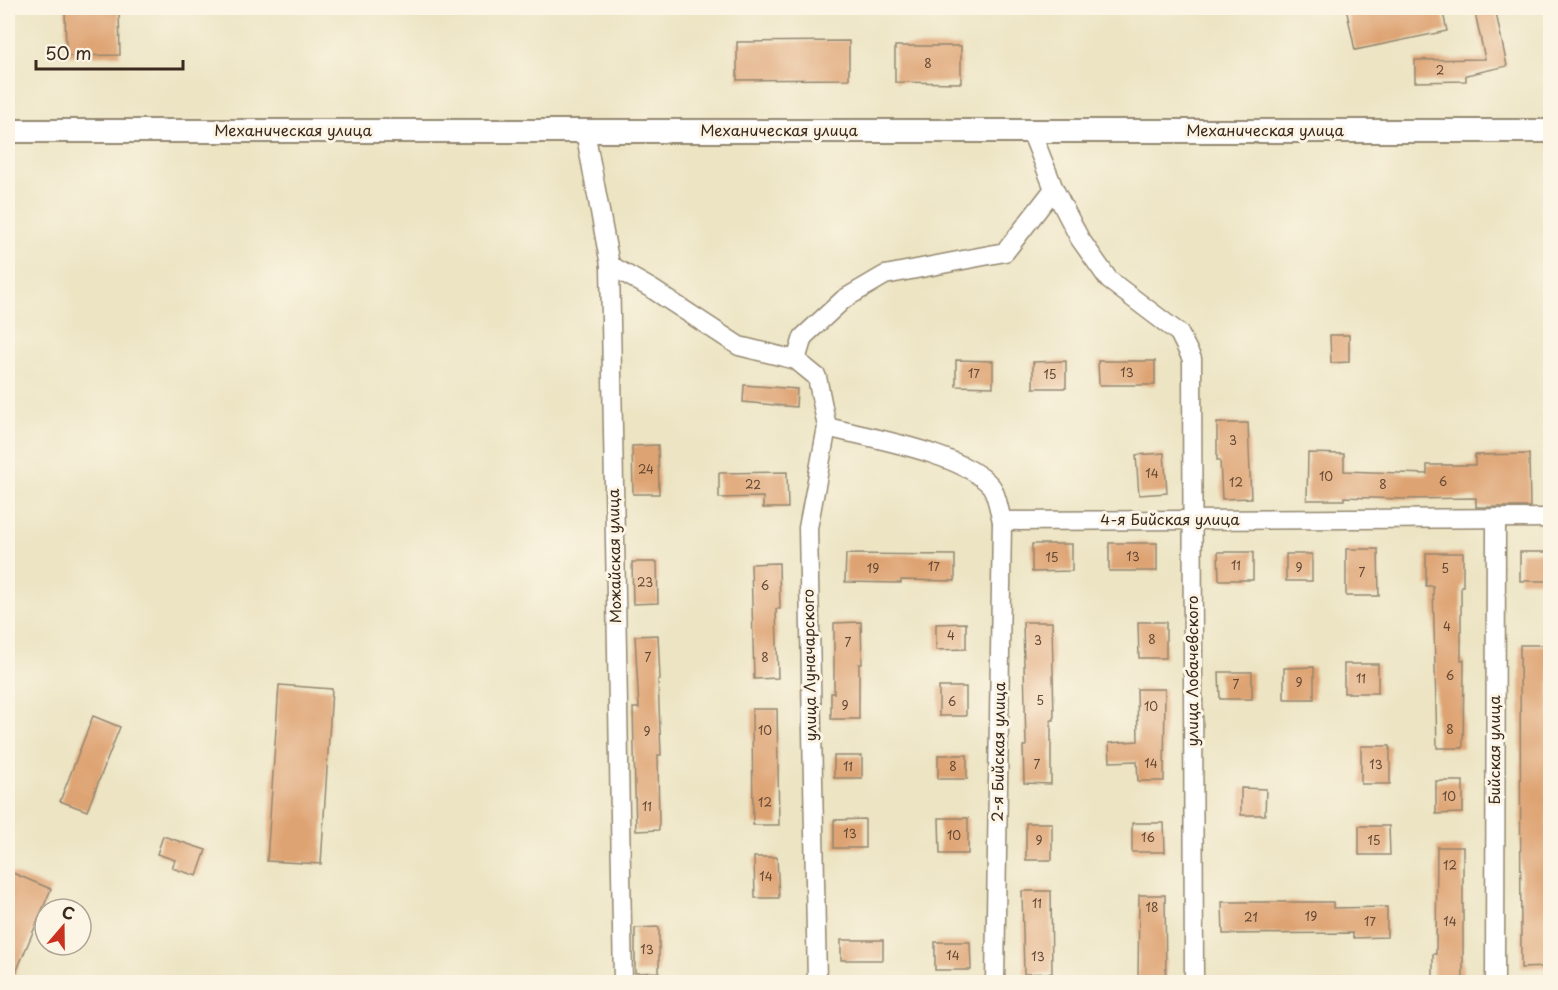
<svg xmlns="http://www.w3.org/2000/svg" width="1558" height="990" font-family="'Playpen Sans',sans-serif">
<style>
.building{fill:#dea372}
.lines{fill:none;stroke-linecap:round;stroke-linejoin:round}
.minor-casing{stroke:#948770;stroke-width:21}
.tertiary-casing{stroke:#948770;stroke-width:26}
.minor{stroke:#fff;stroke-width:18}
.tertiary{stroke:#fff;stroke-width:22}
.labels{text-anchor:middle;stroke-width:6;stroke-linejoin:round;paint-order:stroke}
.number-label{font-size:12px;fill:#644833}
.street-label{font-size:15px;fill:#3b2a1e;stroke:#fcf5e5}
</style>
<rect width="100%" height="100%" fill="#fcf5e5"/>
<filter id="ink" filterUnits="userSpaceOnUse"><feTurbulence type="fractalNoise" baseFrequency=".0167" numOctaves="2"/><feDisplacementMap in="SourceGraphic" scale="12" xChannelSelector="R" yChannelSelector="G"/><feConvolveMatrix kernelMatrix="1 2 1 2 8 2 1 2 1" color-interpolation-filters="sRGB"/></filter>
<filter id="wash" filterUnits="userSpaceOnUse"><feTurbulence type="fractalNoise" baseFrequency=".008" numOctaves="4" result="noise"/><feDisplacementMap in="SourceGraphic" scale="24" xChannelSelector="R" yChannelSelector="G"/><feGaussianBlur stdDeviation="1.35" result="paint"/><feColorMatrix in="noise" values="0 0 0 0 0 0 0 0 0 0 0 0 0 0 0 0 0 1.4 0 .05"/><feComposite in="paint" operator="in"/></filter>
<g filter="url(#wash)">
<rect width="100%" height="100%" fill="#ece4c3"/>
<g id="blocks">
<!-- building -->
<g class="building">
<path d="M65,8h54l1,47 -54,1z"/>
<path d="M1346,8h96l5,23 -92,19z"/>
<path d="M1474,8h21l12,58 -41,9v6l-51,1v-22l70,-1z"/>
<path d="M849,41v38l-112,1v-38z"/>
<path d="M895,46h66v37l-66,-1z"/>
<path d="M1330,335h19v27l-18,1z"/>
<path d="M956,360l37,1v26l-37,-1z"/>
<path d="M1066,361v27h-33v-26z"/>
<path d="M1098,361h57v24h-56z"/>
<path d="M744,385l53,4 -1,18 -53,-5z"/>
<path d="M1217,423h31l3,75 -29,1 -2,-39h-3z"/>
<path d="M658,445l1,49h-26l-1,-48z"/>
<path d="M1164,453l3,40 -28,2 -3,-40z"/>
<path d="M1308,453l36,1v17l83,3v-9h48v-10l54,-1 1,53h-54v-9l-75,1 -57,-2v3h-37z"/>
<path d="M787,472l1,36h-25v-11l-44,1v-25z"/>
<rect x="1109" y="543" width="48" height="28"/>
<path d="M1032,544h40v27l-40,1z"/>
<path d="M1346,549h32l1,47h-33z"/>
<path d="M1218,552h35v28h-34z"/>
<rect x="1520" y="552" width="31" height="29"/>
<path d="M1426,553h37v33h-2v74h3l-1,88h-26l-4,-162h-7z"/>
<path d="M846,554l109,1v26l-54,-1v3l-56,-1z"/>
<rect x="1286" y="554" width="26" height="27"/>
<path d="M632,562h25l1,41 -25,1z"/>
<path d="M779,563l1,46h-4l2,69 -24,1 -3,-115z"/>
<path d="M861,622l1,42h-3v55h-28v-26h3v-70z"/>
<path d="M1023,622h29l2,98h-3v64l-27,-1 -1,-37h3z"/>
<path d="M1138,622h28v36h-27z"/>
<path d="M966,623v26l-30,1v-26z"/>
<path d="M658,635l2,44 -2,1 3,75h-3l1,75 -23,1 -3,-123h6l-4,-72z"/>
<path d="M1520,645h29l1,91h-2l-1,60 1,83h2l-1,88 -28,1z"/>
<rect x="1344" y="664" width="34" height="29"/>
<path d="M1314,667v32h-30v-31z"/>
<path d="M1219,672h33v27h-32z"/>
<path d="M279,685l53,4 -11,175 -54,-3z"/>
<rect x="939" y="687" width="27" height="29"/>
<path d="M1137,689h28l-1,92h-26l-1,-20 -27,1 -1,-19 29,-2z"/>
<path d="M752,709h25l2,116h-26z"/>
<path d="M93,716l27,11 -33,84 -27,-10z"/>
<rect x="1361" y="746" width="29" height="38"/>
<rect x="938" y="755" width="29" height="24"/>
<rect x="834" y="756" width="28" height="22"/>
<path d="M1436,781h27v32l-27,1z"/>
<path d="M1241,788l25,1 -1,26h-24z"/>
<path d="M939,818h29v36h-28z"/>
<path d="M865,819v29h-31v-28z"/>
<rect x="1026" y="823" width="26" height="37"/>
<path d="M1132,823h32l1,29h-33z"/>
<path d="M1359,826h30l1,29h-31z"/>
<path d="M163,836l43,14 -9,26 -25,-8 3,-8 -18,-6z"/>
<path d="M1437,847h26v135h-30v-28h3z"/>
<path d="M754,857h23l2,41h-24z"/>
<path d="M8,871l43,18 -39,93h-4z"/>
<path d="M1022,891h29l1,82 -28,1z"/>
<path d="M1139,895h26l1,87h-28z"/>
<path d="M1222,902h111v6l54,-1v30l-34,1v-5l-130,1z"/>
<path d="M659,927v45l-24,1v-45z"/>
<rect x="841" y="940" width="42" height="20"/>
<path d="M935,942h35l1,28h-36z"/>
</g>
</g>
</g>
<g filter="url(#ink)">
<use href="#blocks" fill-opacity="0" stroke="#948770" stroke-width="1.5"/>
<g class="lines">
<!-- minor casing -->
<g class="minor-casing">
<g id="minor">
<path d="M585,131l25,134 13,717"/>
<path d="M1031,131l23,58 26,50 29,41 70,53 13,26 2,623"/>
<path d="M610,265l42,24 87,57 57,14 21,17 10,50 -19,101 9,454"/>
<path d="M796,360l7,-23 41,-38 41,-24 120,-23 49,-63"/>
<path d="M827,427c42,11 136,26 164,59 6,8 8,25 11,35l548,-3"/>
<path d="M995,982l7,-461"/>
<path d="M1495,982l1,-464"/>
</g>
</g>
<!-- tertiary casing -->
<g class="tertiary-casing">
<path id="tertiary" d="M8,131h1542"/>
</g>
<!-- minor -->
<use href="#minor" class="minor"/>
<!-- tertiary -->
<use href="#tertiary" class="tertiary"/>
</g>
</g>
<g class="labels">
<!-- number labels -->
<g class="number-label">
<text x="928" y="68">8</text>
<text x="1440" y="75">2</text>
<text x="1127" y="377">13</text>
<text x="974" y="378">17</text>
<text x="1050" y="379">15</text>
<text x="1233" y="445">3</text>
<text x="646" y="474">24</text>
<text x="1152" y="478">14</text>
<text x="1326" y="481">10</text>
<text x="1443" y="486">6</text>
<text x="1236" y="487">12</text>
<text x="753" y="489">22</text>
<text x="1383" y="489">8</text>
<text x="1133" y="561">13</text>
<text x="1052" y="562">15</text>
<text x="1236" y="570">11</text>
<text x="934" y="571">17</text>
<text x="1299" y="572">9</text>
<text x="873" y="573">19</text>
<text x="1445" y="573">5</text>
<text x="1362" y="577">7</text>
<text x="645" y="587">23</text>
<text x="765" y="590">6</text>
<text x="1447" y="631">4</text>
<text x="951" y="640">4</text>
<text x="1152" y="644">8</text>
<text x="1038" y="645">3</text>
<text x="848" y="647">7</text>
<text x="648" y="662">7</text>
<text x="765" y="662">8</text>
<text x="1450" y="680">6</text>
<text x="1361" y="683">11</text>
<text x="1299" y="687">9</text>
<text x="1236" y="689">7</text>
<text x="1040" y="705">5</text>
<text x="952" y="706">6</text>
<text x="845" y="710">9</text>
<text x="1151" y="711">10</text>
<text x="1450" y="734">8</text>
<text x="765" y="735">10</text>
<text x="647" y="736">9</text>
<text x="1151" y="768">14</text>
<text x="1037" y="769">7</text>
<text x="1376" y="769">13</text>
<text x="848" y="771">11</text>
<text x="953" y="771">8</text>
<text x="1449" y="801">10</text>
<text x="765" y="807">12</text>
<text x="647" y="811">11</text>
<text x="850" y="838">13</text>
<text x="954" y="840">10</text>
<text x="1148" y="842">16</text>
<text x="1039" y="845">9</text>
<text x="1374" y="845">15</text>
<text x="1450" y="870">12</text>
<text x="766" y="881">14</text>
<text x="1037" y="908">11</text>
<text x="1152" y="912">18</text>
<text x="1311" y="921">19</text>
<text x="1251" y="922">21</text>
<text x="1370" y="926">17</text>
<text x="1450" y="926">14</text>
<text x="647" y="954">13</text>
<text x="953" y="960">14</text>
<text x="1038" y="961">13</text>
</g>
<!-- street labels -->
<g class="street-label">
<text x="293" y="136">Механическая улица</text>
<text x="779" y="136">Механическая улица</text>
<text x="1265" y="136">Механическая улица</text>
<text x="1170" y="525">4-я Бийская улица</text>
<text transform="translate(615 556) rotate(-91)" y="5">Можайская улица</text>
<text transform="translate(810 665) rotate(-91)" y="5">улица Луначарского</text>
<text transform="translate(1193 671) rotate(-90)" y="5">улица Лобачевского</text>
<text transform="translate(1495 750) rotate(-90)" y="5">Бийская улица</text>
<text transform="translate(999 752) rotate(-89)" y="5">2-я Бийская улица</text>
</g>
</g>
<!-- margin -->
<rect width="1558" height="990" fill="none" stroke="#fcf5e5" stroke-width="30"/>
<!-- north arrow -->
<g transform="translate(63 927) rotate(20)"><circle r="28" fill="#fcf5e5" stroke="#afa495" stroke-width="1.5"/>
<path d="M0-4.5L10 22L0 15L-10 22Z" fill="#c8321e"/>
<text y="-9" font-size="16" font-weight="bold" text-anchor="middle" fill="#3b2a1e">С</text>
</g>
<!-- scale -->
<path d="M36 60v9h147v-9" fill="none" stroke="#3b2a1e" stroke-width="3"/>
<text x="45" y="60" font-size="18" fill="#3b2a1e" stroke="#fcf5e5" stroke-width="4.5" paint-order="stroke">50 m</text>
</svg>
